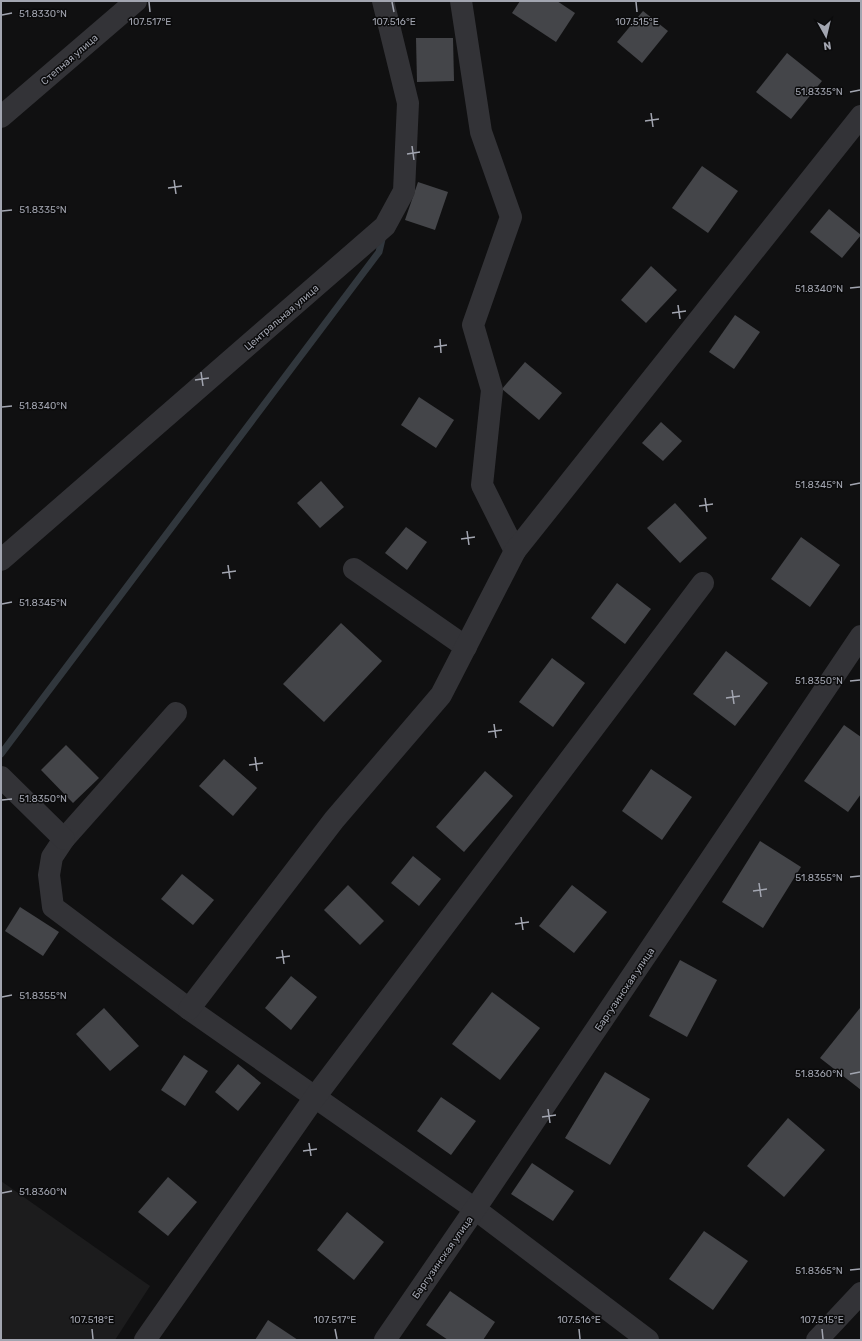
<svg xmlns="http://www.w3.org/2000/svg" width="862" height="1341" font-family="Rubik,sans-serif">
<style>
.built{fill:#1c1c1d}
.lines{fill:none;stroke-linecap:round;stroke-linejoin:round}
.stream{stroke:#31373d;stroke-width:7}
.building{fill:#444549}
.street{stroke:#333337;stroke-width:22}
.ticks{fill:none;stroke:#a2a5b0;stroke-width:1.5}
.labels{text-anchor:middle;stroke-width:3;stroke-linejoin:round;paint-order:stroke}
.street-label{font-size:10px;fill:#a2a5b0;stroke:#0b0b0c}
.ticks-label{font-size:10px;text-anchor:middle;fill:#a2a5b0;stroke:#0b0b0c;stroke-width:3;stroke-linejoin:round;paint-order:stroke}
</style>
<rect width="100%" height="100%" fill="#101011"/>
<!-- built -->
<path class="built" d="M1,1181l149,105 -35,54h-114z"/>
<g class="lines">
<!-- stream -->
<path class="stream" d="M1,754l378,-502 4,-17"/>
</g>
<!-- building -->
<g class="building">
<path d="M520,1h37l18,12 -19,29 -44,-29z"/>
<path d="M643,11l25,20 -26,32 -25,-21z"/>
<path d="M416,38h37l1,43 -37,1z"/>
<path d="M787,53l35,28 -31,38 -35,-27z"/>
<path d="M702,166l36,25 -30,42 -36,-25z"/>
<path d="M418,182l30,10 -13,38 -30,-10z"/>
<path d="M829,209l32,26 -19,23 -32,-26z"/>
<path d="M651,266l26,24 -31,33 -25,-23z"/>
<path d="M735,315l25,17 -26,37 -25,-17z"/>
<path d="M525,362l37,31 -23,27 -37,-31z"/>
<path d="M419,397l35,23 -18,28 -35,-23z"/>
<path d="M661,422l21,19 -19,20 -21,-18z"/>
<path d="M321,481l23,26 -24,21 -23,-25z"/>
<path d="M675,503l32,35 -27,25 -33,-35z"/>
<path d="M406,527l21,15 -20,28 -22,-17z"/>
<path d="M801,537l39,28 -30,42 -39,-28z"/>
<path d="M617,583l34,26 -26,35 -34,-26z"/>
<path d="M341,623l41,38 -58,61 -41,-38z"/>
<path d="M726,651l42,32 -33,43 -42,-32z"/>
<path d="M552,658l33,25 -32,44 -34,-25z"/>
<path d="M844,725l17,12v57l-13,18 -44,-31z"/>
<path d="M66,745l33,33 -26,25 -32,-33z"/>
<path d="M224,759l33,29 -24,28 -34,-30z"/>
<path d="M651,769l41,28 -30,43 -40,-29z"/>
<path d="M485,771l28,25 -49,56 -28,-25z"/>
<path d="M760,841l41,26 -38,61 -41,-26z"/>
<path d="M413,856l28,23 -22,27 -28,-23z"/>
<path d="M182,874l32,26 -21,25 -32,-26z"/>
<path d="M348,885l36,36 -24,24 -36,-35z"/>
<path d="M572,885l35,27 -33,41 -35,-27z"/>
<path d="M20,907l39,25 -16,24 -38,-25z"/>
<path d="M680,960l37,20 -30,57 -38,-21z"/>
<path d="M291,976l26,21 -26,33 -26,-22z"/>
<path d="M492,992l48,36 -40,52 -48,-36z"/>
<path d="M104,1008l35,38 -29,25 -34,-37z"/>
<path d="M860,1008l1,1v81l-41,-32z"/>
<path d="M184,1055l24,16 -23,35 -24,-16z"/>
<path d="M238,1064l23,19 -23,28 -23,-19z"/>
<path d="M605,1072l45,27 -40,66 -45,-27z"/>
<path d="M441,1097l35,24 -25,34 -34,-24z"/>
<path d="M788,1118l37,32 -41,47 -37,-31z"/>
<path d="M532,1163l42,28 -21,30 -42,-27z"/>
<path d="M168,1177l29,25 -29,34 -30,-24z"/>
<path d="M347,1212l37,30 -30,38 -37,-30z"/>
<path d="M704,1231l44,30 -35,49 -44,-31z"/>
<path d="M450,1291l45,31 -12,18h-35l-22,-15z"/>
<path d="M268,1320l30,20h-43z"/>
</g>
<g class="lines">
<!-- street -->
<g class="street">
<path d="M461,1l20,131 30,85 -38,108 19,65 -10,95 33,66"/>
<path d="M1,117l135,-116"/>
<path d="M1,560l384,-334 19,-35 4,-88 -25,-102"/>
<path d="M354,569l112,78"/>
<path d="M176,713l-112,126 -12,18 -3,18 4,32 136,102 286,200 173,131"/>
<path d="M1,777l63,62"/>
<path d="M189,1009l145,-189 107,-125 74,-144 346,-435"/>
<path d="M145,1340l170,-243 388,-514"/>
<path d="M385,1340l90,-131 386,-573"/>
<path d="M817,1340l44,-47"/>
</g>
</g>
<!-- ticks -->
<path class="ticks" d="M149,2l1,10M392,2l2,10M636,2l1,10M2,15l10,-2M850,92l10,-2M651,113l2,14M645,121l14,-2M412,146l2,14M407,154l13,-2M174,180l2,14M168,188l14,-2M2,211l10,-1M850,288l10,-1M678,305l2,14M672,313l14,-2M440,339l1,14M434,347l13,-2M201,372l2,14M195,380l14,-2M2,407l10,-1M850,485l10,-2M705,498l2,14M699,506l14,-2M467,531l2,14M461,539l14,-2M228,565l2,14M222,573l14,-2M2,604l10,-2M850,681l10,-1M732,690l2,14M726,698l14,-2M494,724l2,14M488,732l14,-2M255,757l2,14M249,765l14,-2M2,800l10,-1M850,877l10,-1M759,883l2,14M753,891l14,-2M521,917l2,13M515,924l14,-2M282,950l2,14M276,958l14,-2M2,997l10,-2M850,1074l10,-2M548,1109l2,14M542,1117l14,-2M309,1143l2,13M303,1151l14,-2M2,1193l10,-2M850,1270l10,-1M92,1329l1,10M335,1329l2,10M579,1329l1,10M822,1329l1,10"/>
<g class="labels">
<!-- street labels -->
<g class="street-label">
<text transform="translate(69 59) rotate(-41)" y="4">Степная улица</text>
<text transform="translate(281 317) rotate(-41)" y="4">Центральная улица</text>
<text transform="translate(624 989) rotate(-56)" y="4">Баргузинская улица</text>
<text transform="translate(442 1257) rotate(-55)" y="4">Баргузинская улица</text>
</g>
</g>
<g class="ticks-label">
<text x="43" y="17">51.8330°N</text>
<text x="150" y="25">107.517°E</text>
<text x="394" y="25">107.516°E</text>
<text x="637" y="25">107.515°E</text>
<text x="819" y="95">51.8335°N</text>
<text x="43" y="213">51.8335°N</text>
<text x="819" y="292">51.8340°N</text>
<text x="43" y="409">51.8340°N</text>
<text x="819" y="488">51.8345°N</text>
<text x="43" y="606">51.8345°N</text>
<text x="819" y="684">51.8350°N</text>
<text x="43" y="802">51.8350°N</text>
<text x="819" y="881">51.8355°N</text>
<text x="43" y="999">51.8355°N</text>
<text x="819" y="1077">51.8360°N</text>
<text x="43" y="1195">51.8360°N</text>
<text x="819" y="1274">51.8365°N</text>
<text x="92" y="1323">107.518°E</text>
<text x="335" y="1323">107.517°E</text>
<text x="579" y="1323">107.516°E</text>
<text x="822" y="1323">107.515°E</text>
</g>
<!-- border -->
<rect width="862" height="1341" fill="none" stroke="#a2a5b0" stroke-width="4"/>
<!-- north arrow -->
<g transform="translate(826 36) rotate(172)" stroke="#0b0b0c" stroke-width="3" paint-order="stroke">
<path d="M0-3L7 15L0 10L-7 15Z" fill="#a2a5b0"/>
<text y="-6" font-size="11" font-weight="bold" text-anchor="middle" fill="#a2a5b0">N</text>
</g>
</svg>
